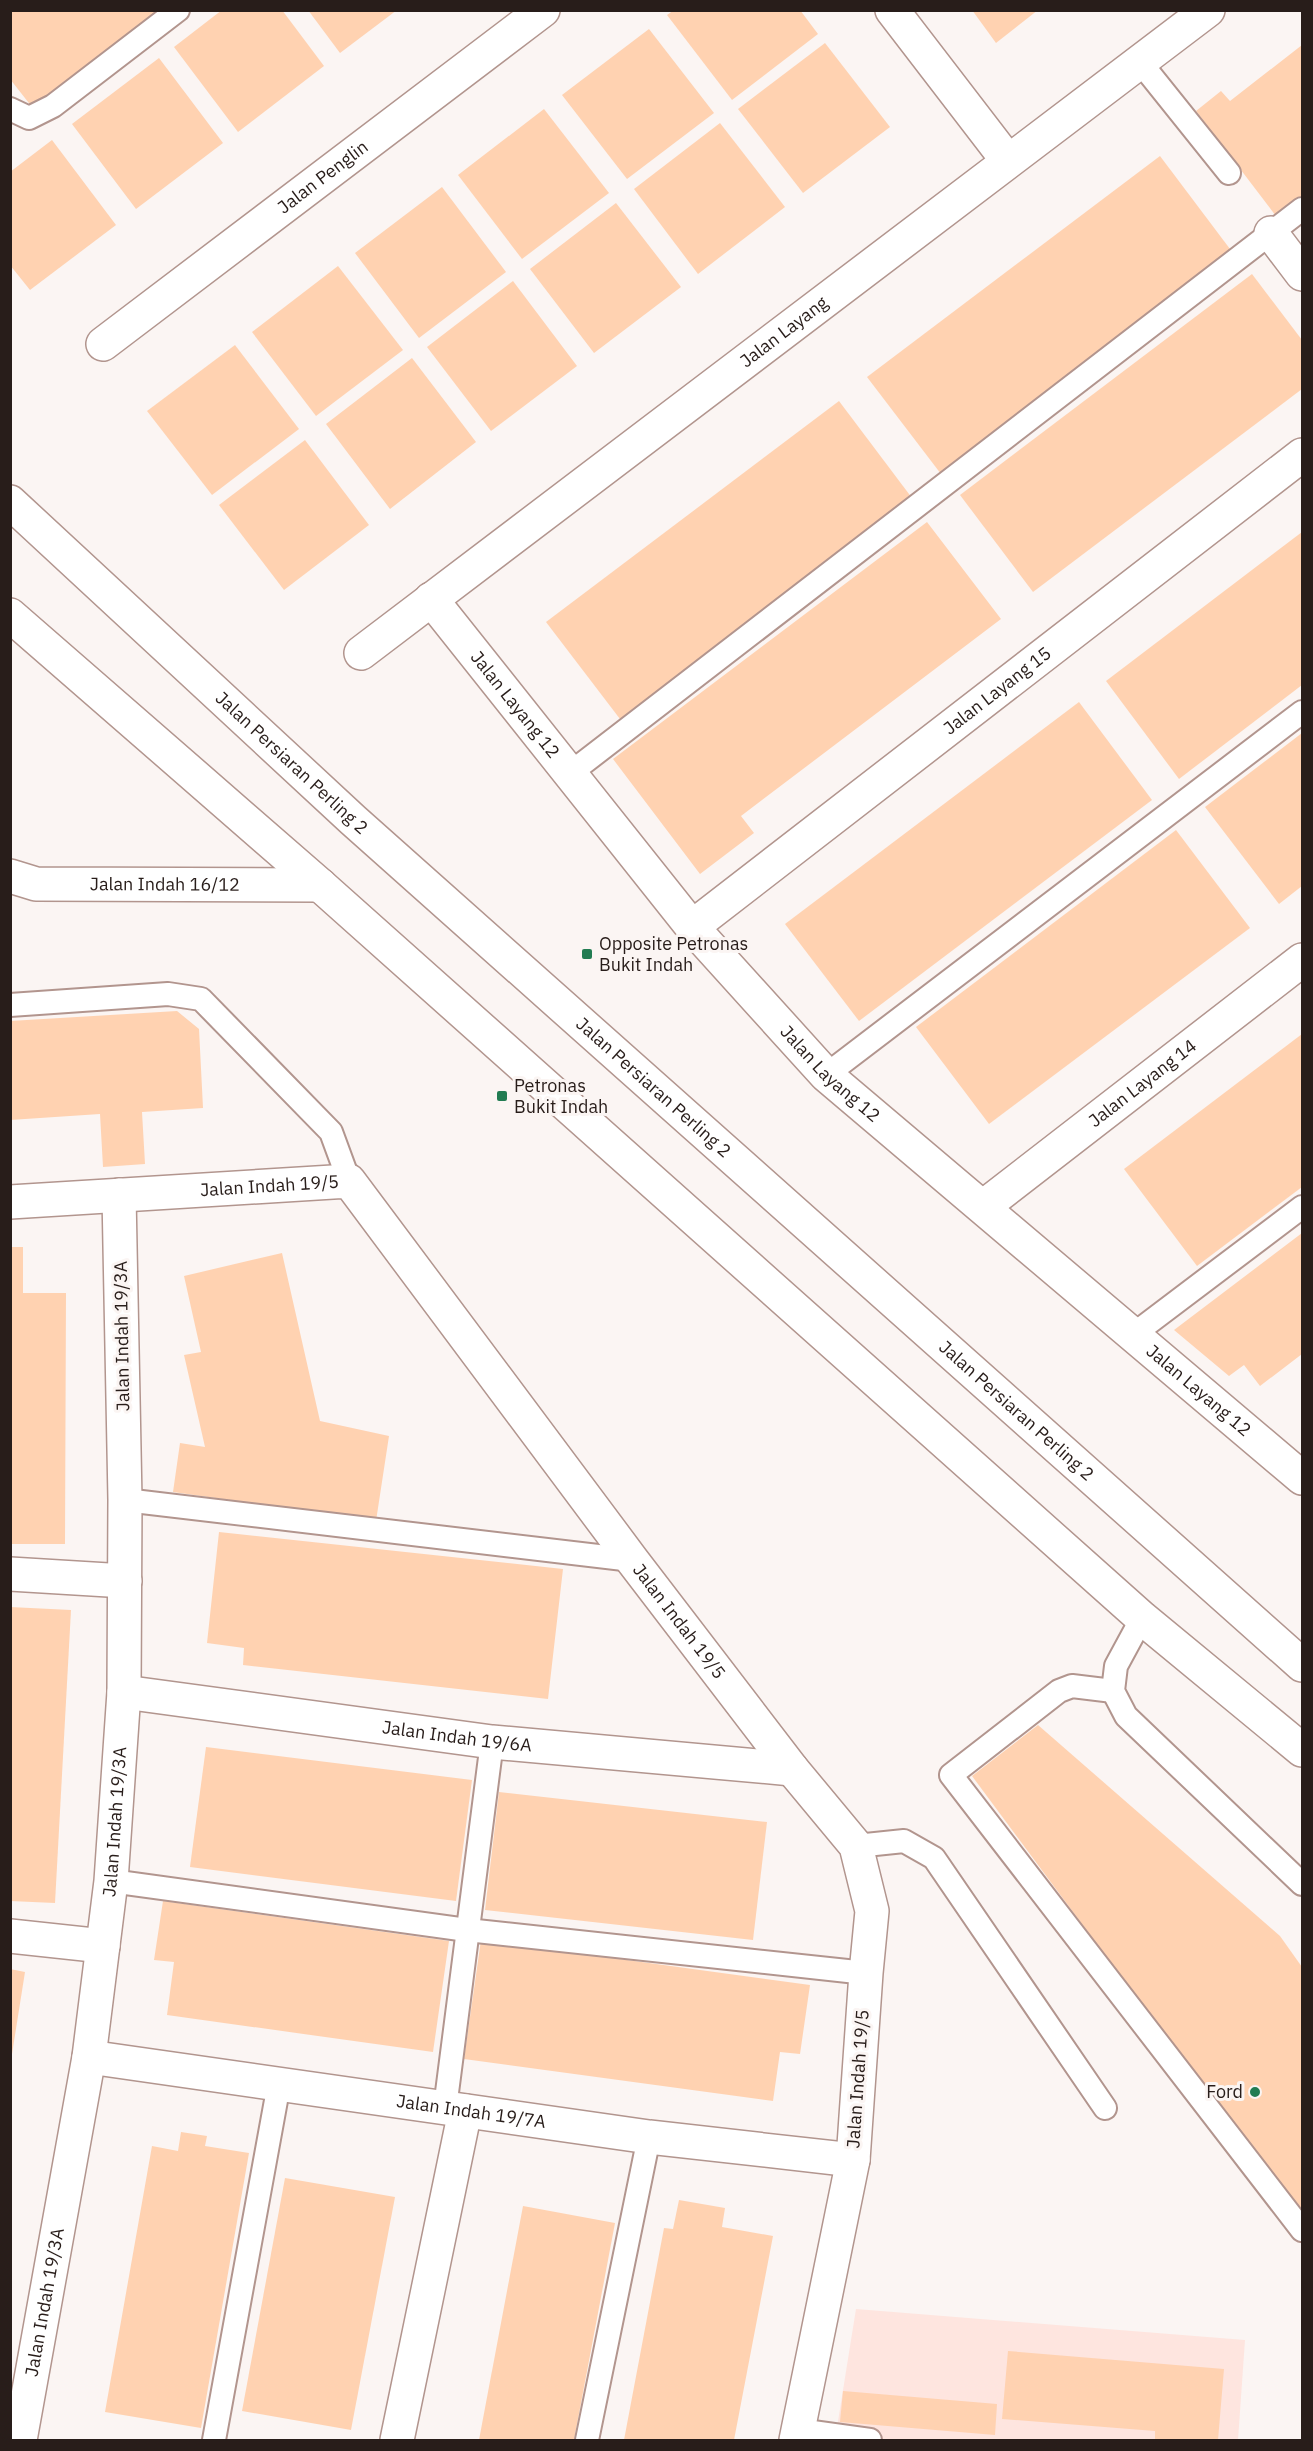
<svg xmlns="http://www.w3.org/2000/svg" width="1313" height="2451" font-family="'IBM Plex Sans',sans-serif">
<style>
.built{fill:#fee5df}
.building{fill:#ffd2b1}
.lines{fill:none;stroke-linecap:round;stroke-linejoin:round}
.service-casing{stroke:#b2958e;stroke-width:26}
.minor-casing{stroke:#b2958e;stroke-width:36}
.primary-casing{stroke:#b2958e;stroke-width:36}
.service{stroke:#fff;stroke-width:22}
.minor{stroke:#fff;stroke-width:33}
.primary{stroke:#fff;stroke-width:33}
.poi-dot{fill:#227c52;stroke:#fbf5f3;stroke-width:2}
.labels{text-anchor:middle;stroke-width:6;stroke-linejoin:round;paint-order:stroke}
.street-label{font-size:18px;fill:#281d1a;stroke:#fbf5f3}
.poi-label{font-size:18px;fill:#281d1a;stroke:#fbf5f3;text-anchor:start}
</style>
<rect width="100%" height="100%" fill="#fbf5f3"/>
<!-- built -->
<path class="built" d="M856,2309l389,31 -7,100h-403z"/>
<!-- building -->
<g class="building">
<path d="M10,10h150l-128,97 -22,-28z"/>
<path d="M222,10h60l42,56 -86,66 -64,-85z"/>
<path d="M308,10h89l-57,43z"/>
<path d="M674,10h126l18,24 -86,66 -65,-85z"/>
<path d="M972,10h66l-42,33z"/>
<path d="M649,29l65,84 -87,66 -65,-84z"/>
<path d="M825,43l65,84 -87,66 -65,-84z"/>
<path d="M1302,45v150l-26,21 -80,-105 25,-20 9,10z"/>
<path d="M159,58l64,85 -87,66 -64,-85z"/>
<path d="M544,109l65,84 -87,66 -64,-84z"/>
<path d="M720,123l65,84 -87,67 -64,-85z"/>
<path d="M52,140l64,85 -86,65 -20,-25v-93z"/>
<path d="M1160,156l73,97 -292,221 -74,-97z"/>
<path d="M442,187l64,85 -87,66 -64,-85z"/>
<path d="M616,203l65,84 -87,66 -64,-84z"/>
<path d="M338,266l65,84 -87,66 -64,-84z"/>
<path d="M1252,274l50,66v49l-269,203 -73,-97z"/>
<path d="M513,281l64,85 -86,65 -64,-84z"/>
<path d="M235,345l64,84 -87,66 -65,-84z"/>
<path d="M412,358l64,84 -86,67 -64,-85z"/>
<path d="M839,401l73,97 -292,221 -74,-97z"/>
<path d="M305,440l64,85 -85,65 -65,-85z"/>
<path d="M927,522l74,97 -260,197 13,17 -54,41 -87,-115z"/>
<path d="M1302,532v153l-123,94 -73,-98z"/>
<path d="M1079,702l73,98 -293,221 -74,-97z"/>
<path d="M1302,733v153l-23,18 -74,-97z"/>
<path d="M1176,830l74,98 -261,196 -73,-97z"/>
<path d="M177,1011l22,18 4,79 -61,4 3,52 -42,3 -3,-53 -90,6v-99z"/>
<path d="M1302,1034v153l-105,79 -73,-97z"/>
<path d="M1302,1233v121l-42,32 -16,-21 -15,11 -55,-46z"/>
<path d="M10,1247h13v46h43l-1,251h-55z"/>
<path d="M282,1253l38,168 69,15 -13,85 -203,-29 7,-49 25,4 -21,-92 17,-3 -17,-76z"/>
<path d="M219,1532l344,37 -15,130 -305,-34 1,-17 -37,-5z"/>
<path d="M10,1607l61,3 -16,293 -45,-2z"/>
<path d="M1038,1725l242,211 22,31v249l-2,2 -328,-442z"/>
<path d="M206,1747l266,33 -16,121 -266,-34z"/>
<path d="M499,1792l268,30 -14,118 -268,-30z"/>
<path d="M163,1901l286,40 -16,111 -266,-37 7,-53 -20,-2z"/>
<path d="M481,1940l329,45 -10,69 -20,-2 -7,49 -309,-42z"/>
<path d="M10,1969l15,3 -13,82h-2z"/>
<path d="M181,2132l26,4 -2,10 44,7 -48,275 -96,-16 47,-266 26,5z"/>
<path d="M285,2178l110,19 -44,233 -109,-19z"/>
<path d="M679,2200l46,8 -3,19 51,9 -39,204h-110l40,-212 9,1z"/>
<path d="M523,2206l92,17 -41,217h-95z"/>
<path d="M1008,2351l216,18 -6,71h-63v-9l-153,-12z"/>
<path d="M843,2391l154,13 -2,31 -155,-13z"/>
</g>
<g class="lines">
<!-- service casing -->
<g class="service-casing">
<g id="service">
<path d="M1140,62l89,111"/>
<path d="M10,109l19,9 24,-12 125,-96"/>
<path d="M569,774l733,-565"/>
<path d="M10,1005l158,-11 33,5 130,133 18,49"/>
<path d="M826,1075l476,-363"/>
<path d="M1134,1334l168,-127"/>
<path d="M125,1500l507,60"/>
<path d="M1142,1618l-26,48 -3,25 13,25 176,168"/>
<path d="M1113,1691l-41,-5 -13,5 -108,84 351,455"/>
<path d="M856,1846l48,-5 30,17 171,250"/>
<path d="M111,1881l356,49 399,43"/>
<path d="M445,2108l47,-366"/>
<path d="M798,2430l72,10"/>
<path d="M214,2440l65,-356"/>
<path d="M587,2440l62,-303"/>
</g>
</g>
<!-- minor casing -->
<g class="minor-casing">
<g id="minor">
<path d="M892,10l116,151"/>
<path d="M1271,233l31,41"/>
<path id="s1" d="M103,344l440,-334"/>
<path id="s2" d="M431,599l261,328 134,148 476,403"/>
<path id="s3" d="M361,653l847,-643"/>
<path id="s4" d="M10,876l26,8 284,1"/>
<path id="s5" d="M692,927l610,-472"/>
<path id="s6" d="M10,1202l339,-21 283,379 160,209 64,77 16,65 -6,62 -13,187 -57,280"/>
<path id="s7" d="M983,1207l319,-247"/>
<path d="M10,1574l115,7"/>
<path id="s8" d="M124,1692l368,50 300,27"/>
<path d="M10,1936l93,10"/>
<path id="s9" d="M89,2057l560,80 204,23"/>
<path id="s10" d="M20,2440l69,-383 22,-176 13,-189 1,-192 -6,-305"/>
<path d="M397,2440l68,-329"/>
</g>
</g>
<!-- primary casing -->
<g class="primary-casing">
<g id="primary">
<path id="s11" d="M10,502l343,318 949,845"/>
<path d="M10,615l310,270 822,733 160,132"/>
</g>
</g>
<!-- service -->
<use href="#service" class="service"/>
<!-- minor -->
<use href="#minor" class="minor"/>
<!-- primary -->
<use href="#primary" class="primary"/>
</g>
<!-- markers -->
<g class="poi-dot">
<rect x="581" y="948" width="12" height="12" rx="3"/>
<rect x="496" y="1090" width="12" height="12" rx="3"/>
<circle cx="1255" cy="2092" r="6"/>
</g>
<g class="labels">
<!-- street labels -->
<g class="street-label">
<text dy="6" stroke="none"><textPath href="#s1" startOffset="276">Jalan Penglin</textPath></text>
<text dy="6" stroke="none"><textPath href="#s3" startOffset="531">Jalan Layang</textPath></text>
<text dy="6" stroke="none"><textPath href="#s5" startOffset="386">Jalan Layang 15</textPath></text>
<text dy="6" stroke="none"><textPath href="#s2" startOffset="135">Jalan Layang 12</textPath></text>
<text dy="6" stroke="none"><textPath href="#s11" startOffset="384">Jalan Persiaran Perling 2</textPath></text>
<text dy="6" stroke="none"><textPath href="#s4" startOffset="156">Jalan Indah 16/12</textPath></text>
<text dy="6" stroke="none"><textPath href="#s2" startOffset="621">Jalan Layang 12</textPath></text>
<text dy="6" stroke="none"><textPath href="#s7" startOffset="202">Jalan Layang 14</textPath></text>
<text dy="6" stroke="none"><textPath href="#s11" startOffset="870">Jalan Persiaran Perling 2</textPath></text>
<text dy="6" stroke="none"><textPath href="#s6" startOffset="260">Jalan Indah 19/5</textPath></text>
<text transform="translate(122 1336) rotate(-91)" y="6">Jalan Indah 19/3A</text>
<text dy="6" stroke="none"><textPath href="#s2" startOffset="1107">Jalan Layang 12</textPath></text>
<text dy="6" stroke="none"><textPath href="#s11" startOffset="1356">Jalan Persiaran Perling 2</textPath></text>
<text dy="6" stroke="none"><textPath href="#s6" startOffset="890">Jalan Indah 19/5</textPath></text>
<text dy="6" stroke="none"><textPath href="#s8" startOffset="336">Jalan Indah 19/6A</textPath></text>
<text dy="6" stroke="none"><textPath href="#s10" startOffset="626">Jalan Indah 19/3A</textPath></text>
<text transform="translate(858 2079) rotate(-86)" y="6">Jalan Indah 19/5</text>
<text dy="6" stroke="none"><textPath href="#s9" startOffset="386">Jalan Indah 19/7A</textPath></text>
<text dy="6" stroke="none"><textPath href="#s10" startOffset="140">Jalan Indah 19/3A</textPath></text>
</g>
<!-- poi labels -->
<g class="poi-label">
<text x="599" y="950">Opposite Petronas<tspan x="599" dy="21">Bukit Indah</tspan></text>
<text x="514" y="1092">Petronas<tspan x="514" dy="21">Bukit Indah</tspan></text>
<text x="1243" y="2098" text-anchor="end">Ford</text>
</g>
</g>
<!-- border -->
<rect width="1313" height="2451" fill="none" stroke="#281d1a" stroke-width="24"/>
</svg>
